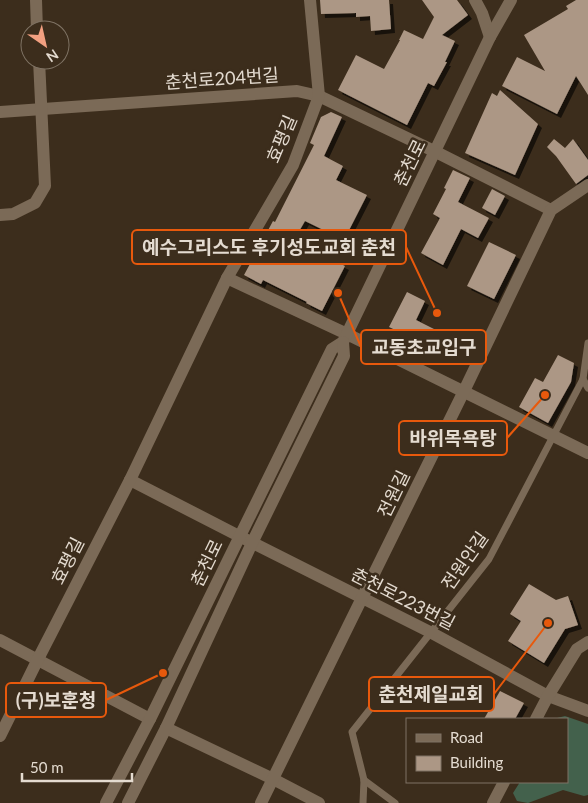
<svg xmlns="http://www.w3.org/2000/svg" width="588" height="803" font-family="Lato,'Noto Sans KR',sans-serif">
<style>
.green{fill:#43614c}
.building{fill:#ac9785;filter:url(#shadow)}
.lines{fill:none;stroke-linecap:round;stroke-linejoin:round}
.lane{stroke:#7b6a57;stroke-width:7}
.street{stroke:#7b6a57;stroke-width:12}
.secondary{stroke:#7b6a57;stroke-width:12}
.labels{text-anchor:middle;stroke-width:5;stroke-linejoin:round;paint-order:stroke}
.street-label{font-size:18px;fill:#e4dbd0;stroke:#3c2d1c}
.leader{fill:none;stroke:#e8590c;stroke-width:2}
.callout-dot{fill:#e8590c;stroke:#3c2d1c;stroke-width:2}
.callout{fill:#3c2d1c;stroke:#e8590c;stroke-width:2}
.callout-label{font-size:19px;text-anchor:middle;font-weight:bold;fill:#e4dbd0}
</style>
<defs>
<filter id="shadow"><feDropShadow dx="4" dy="4" stdDeviation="0" flood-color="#0009"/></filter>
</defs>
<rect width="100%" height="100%" fill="#3c2d1c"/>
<!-- green -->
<g class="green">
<path d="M330,238l23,11 -7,15 -23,-12z"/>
<path d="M565,716l23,8v71l-4,1 -21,-6 -35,13 -11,-2 -4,-8 7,-11h47v-63h-11l1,-1z"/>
</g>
<!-- building -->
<g class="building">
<path d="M320,0h69l2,29 -20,2 -1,-15 -14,1v-4l-35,1z"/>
<path d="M422,0h35l11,15 -26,20 13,6 -10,21h2l-13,24 -6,-3 -21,42 -69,-35 18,-35 28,14 16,-29h-1l5,-10 19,9 11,-22z"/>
<path d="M576,0h12v95l-12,-19 -19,38 -55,-28 15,-29 28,14 -21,-36 44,-26 -2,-3z"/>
<path d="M500,90l38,34 -23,51 -50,-22 27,-60 5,3z"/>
<path d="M331,112l11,5 -18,39 19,10 -7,14 31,15 -23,45 -39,-19 -11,19 51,26 -23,45 -16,-8 1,-1 -44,-22 -2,4 -17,-9 29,-54 2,1 39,-77 -4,-2 11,-26z"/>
<path d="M554,139l11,9 8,-9 15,21v15l-12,9 -20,-28 -9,-9z"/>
<path d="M453,170l17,8 -12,24 31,16 -11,20 -17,-9 -18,36 -22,-12 19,-35 -7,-4 13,-25 -2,-1z"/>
<path d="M492,189l13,7 -10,19 -13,-7z"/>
<path d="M489,242l27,13 -22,44 -27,-13z"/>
<path d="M407,292l18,9 -9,19 22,11 -7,16 -42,-20z"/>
<path d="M558,355l16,8 -3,19 -23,41 -29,-16 16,-29 8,4z"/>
<path d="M529,584l27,16 12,-4 10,29 -13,4 -21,34 -36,-22 13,-20 -11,-7z"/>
<path d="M500,691l24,12 -9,16h-31z"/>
</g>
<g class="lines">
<!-- lane -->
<g class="lane">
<path d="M583,379l5,9"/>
<path d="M364,780l31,23"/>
<path d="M363,803l1,-23 -12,-48 137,-173 94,-180 5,-36"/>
</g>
<!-- street -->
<g class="street">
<path d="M36,0l1,30"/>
<path d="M0,112l297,-21 22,5 115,55 117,59"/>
<path d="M0,215l13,-1 22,-11 10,-17 -6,-126"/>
<path d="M227,278l120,56 241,119"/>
<path d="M130,480l109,56 191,96 118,64 40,15"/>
<path d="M0,640l150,79"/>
<path d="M536,719l12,-23 29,-47 11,-7"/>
<path d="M166,728l107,51 46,24"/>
<path d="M0,736l38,-77 92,-179 97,-202 66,-113 26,-69 -9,-96"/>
<path d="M261,803l203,-412 87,-181 37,-25"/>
<path d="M493,803l11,-21"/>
</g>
<!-- secondary -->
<g class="secondary">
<path d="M475,0l7,13 8,24"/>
<path d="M106,803l44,-84 182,-370 11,-7 147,-305 21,-37"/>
<path d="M128,803l38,-75 86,-185 92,-187 -1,-14"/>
</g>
</g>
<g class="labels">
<!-- street labels -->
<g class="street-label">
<text transform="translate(222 79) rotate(-4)" y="6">춘천로204번길</text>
<text transform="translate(282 139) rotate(-67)" y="6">효평길</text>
<text transform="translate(410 163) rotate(-64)" y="6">춘천로</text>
<text transform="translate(394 494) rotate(-64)" y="6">전원길</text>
<text transform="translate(68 561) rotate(-63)" y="6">효평길</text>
<text transform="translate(465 561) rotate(-55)" y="6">전원안길</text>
<text transform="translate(207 563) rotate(-64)" y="6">춘천로</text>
<text transform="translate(403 599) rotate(27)" y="6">춘천로223번길</text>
</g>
</g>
<!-- callouts -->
<path class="leader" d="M437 313L406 247M338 293L361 347M545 395L507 438M548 623L494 694M163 673L106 700"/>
<g class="callout-dot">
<circle cx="437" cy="313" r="5"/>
<circle cx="338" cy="293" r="5"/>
<circle cx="545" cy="395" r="5"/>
<circle cx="548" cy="623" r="5"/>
<circle cx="163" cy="673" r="5"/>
</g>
<g class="callout">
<rect x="132" y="230" width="274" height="34" rx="5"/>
<rect x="361" y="330" width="125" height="34" rx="5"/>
<rect x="399" y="421" width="108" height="34" rx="5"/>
<rect x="369" y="677" width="125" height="34" rx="5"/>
<rect x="6" y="683" width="100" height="34" rx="5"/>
</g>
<g class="callout-label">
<text x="269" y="254">예수그리스도 후기성도교회 춘천</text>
<text x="424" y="354">교동초교입구</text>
<text x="453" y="445">바위목욕탕</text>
<text x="431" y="701">춘천제일교회</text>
<text x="56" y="707">(구)보훈청</text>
</g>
<!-- legend -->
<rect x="406" y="718" width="162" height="65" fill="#3c2d1c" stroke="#7f7364"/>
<rect x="416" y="734" width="25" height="8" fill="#7b6a57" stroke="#7f7364"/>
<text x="450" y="743" font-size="15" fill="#e4dbd0">Road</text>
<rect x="416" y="756" width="25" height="15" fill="#ac9785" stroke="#7f7364"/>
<text x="450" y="768" font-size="15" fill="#e4dbd0">Building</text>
<!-- north arrow -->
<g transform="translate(45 45) rotate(146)"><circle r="24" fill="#3c2d1c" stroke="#7f7364"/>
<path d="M0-4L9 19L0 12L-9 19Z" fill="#f2a081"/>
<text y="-8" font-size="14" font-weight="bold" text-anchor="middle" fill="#e4dbd0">N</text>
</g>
<!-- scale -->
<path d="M22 773v8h110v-8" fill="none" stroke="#e4dbd0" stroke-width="2.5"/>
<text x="30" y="773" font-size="15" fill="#e4dbd0" stroke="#3c2d1c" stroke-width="4" paint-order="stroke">50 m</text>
</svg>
